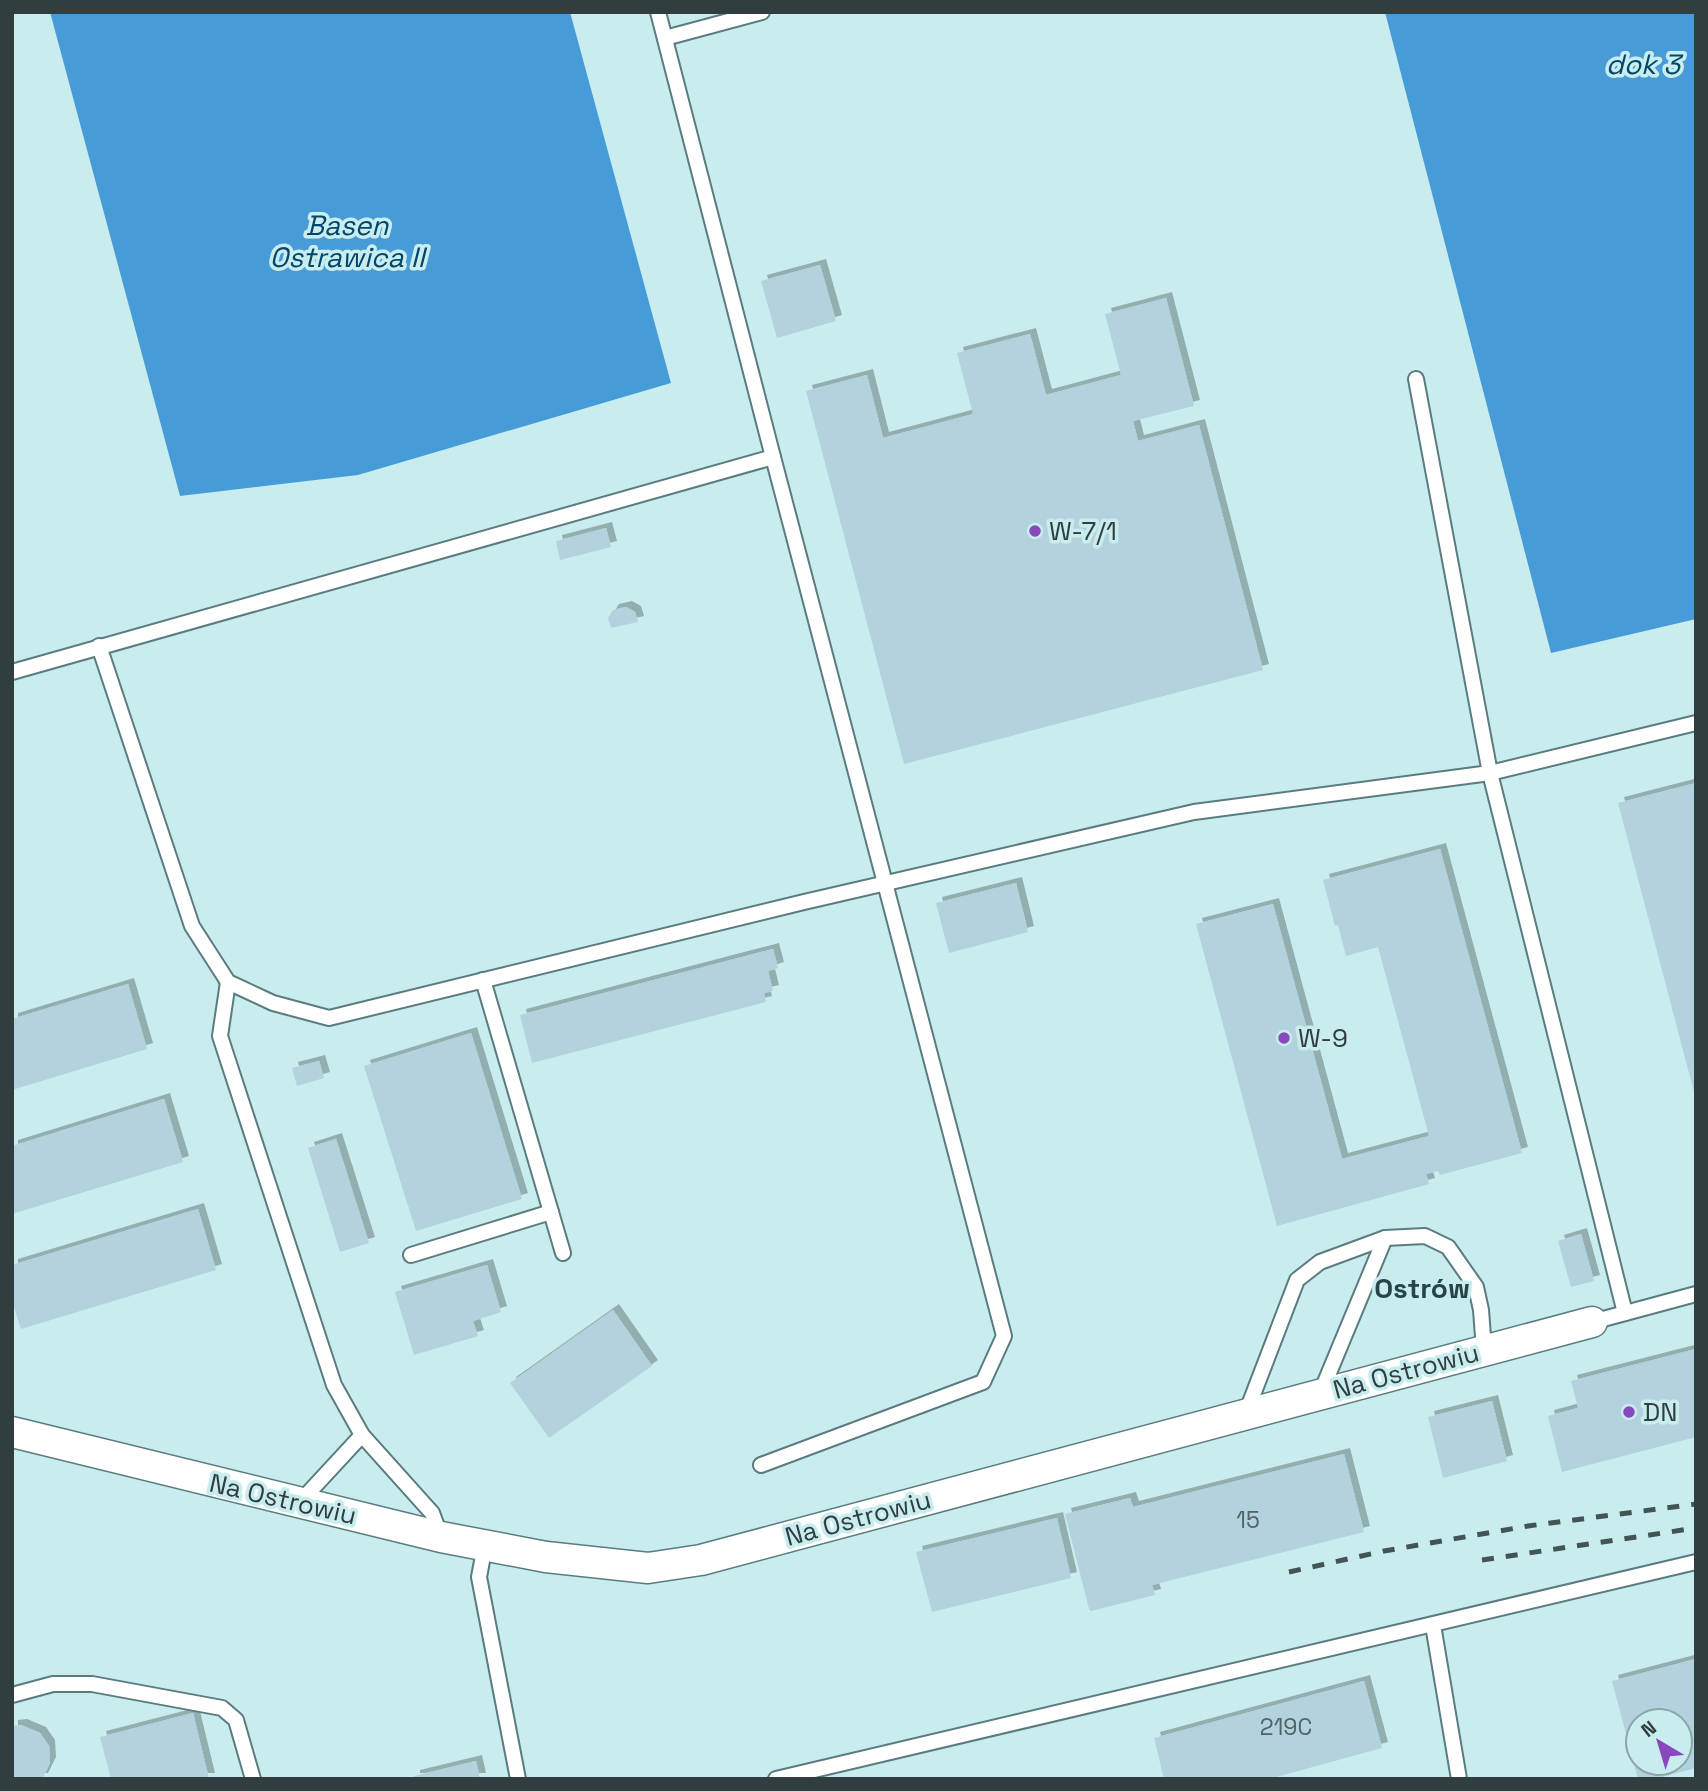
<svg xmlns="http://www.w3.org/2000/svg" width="1708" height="1791" font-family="'Space Grotesk',sans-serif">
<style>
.water{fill:#479cd7}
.building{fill:#b2d2dd;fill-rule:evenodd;filter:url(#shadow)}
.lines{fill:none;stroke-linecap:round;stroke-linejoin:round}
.lane-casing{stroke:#5b7c7e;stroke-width:18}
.street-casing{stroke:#5b7c7e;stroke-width:33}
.lane{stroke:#fff;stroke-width:14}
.street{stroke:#fff;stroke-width:30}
.rail{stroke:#435455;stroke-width:5;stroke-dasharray:12 12;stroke-linecap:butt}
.poi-dot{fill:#8948bd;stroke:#c9edee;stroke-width:2.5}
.labels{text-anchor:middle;stroke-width:7;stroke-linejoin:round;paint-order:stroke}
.number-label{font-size:23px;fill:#506366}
.poi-label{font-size:26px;fill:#303e3f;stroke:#c9edee;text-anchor:start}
.street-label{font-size:26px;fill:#303e3f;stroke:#c9edee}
.water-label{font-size:28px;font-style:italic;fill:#00466d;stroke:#c9edee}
.neighbourhood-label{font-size:28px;font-weight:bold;fill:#254546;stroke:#c9edee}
</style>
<defs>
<filter id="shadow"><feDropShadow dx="6" dy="-6" stdDeviation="0" flood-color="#0004"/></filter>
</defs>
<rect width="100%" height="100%" fill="#c9edee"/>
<!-- water -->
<g class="water">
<path d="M50,12h520l101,371 -313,92 -178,21z"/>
<path d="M1385,12h311v607l-145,34z"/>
</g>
<!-- building -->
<g class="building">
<path d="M820,265l16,56 -59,17 -16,-57z"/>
<path d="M1166,298l28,108 -61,15 5,20 61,-16 64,245 -359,94 -98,-373 61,-16 16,63 90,-24 -16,-61 73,-19 16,61 75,-20 -16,-61z"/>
<path d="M606,528l5,19 -51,13 -4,-19z"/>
<path d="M626,607l9,5 3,10 -27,6 -3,-10 5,-8z"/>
<path d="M1696,783v313h-1l-77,-293z"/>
<path d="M1440,849l82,304 -82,22 -2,-4 -12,3 3,10 -152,42 -81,-302 77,-20 69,255 87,-23 -51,-189 -32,9 -8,-31 -3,1 -12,-46z"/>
<path d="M1016,883l12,49 -79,21 -13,-50z"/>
<path d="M773,949l5,19 -10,3 5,20 -9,2 2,9 -234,61 -12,-48z"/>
<path d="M128,984l19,65 -135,41v-71z"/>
<path d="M471,1033l51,166 -106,32 -52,-165z"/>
<path d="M319,1061l5,17 -27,8 -5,-18z"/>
<path d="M164,1099l19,63 -171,52v-68z"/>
<path d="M336,1139l33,104 -29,9 -32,-104z"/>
<path d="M198,1209l18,61 -195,59 -9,-28v-36z"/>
<path d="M1581,1234l13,47 -23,6 -13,-46z"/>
<path d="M487,1265l14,47 -28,9 5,15 -64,19 -19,-63z"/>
<path d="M613,1310l39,56 -103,72 -39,-55z"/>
<path d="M1696,1349v88l-134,35 -14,-56 30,-8 -7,-27z"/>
<path d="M1492,1401l15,60 -64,17 -15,-61z"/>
<path d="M1344,1454l20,78 -212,53 3,10 -64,16 -2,-2 -24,-95 65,-16 3,9z"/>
<path d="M1057,1518l14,60 -139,34 -16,-60z"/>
<path d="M1696,1659v109l-41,11h-17l-26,-98zM1638,1721h42v42h-42z"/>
<path d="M1364,1681l18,67 -113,31h-105l-10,-41z"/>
<path d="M193,1713l16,66h-98l-11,-42z"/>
<path d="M21,1725l19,8 9,13 1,17 -8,16h-30v-53z"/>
<path d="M476,1761l4,18h-66v-3z"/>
</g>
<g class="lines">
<!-- lane casing -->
<g class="lane-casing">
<g id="lane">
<path d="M665,38l97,-26"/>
<path d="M1416,379l74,394 135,540"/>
<path d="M99,646l93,280 36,56 45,21 56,15 475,-116 390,-90 296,-39 206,-50"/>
<path d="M12,672l761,-215 -115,-445"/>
<path d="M483,980l80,273"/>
<path d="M228,982l-8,54 114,349 28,50 70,78 9,24"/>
<path d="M411,1255l140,-43"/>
<path d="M1592,1322l104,-28"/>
<path d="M1321,1392l64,-154"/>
<path d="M1246,1413l51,-133 23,-18 65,-24 40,-2 23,11 28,40 5,23 3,40"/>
<path d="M761,1465l222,-83 21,-46 -231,-879"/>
<path d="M300,1502l62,-67"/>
<path d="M485,1545l-6,32 39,202"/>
<path d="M1433,1625l26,154"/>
<path d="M12,1695l41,-11h39l130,24 14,12 17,59"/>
<path d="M776,1779l920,-217"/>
</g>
</g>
<!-- street casing -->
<g class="street-casing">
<path id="street" d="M12,1432l429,105 105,20 102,11 53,-8 891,-238"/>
</g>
<!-- lane -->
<use href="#lane" class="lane"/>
<!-- street -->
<use href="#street" class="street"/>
<!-- rail -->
<g class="rail">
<path d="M1482,1560l214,-32"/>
<path d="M1289,1572l95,-21 144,-25 168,-22"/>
</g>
</g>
<!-- markers -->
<g class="poi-dot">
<circle cx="1035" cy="531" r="7"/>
<circle cx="1284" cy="1038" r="7"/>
<circle cx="1629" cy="1412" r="7"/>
</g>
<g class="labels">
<!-- number labels -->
<g class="number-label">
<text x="1248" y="1528">15</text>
<text x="1286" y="1735">219C</text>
</g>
<!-- poi labels -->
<g class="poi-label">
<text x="1049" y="540">W-7/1</text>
<text x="1298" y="1047">W-9</text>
<text x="1643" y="1421">DN</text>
</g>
<!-- street labels -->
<g class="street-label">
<text transform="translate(1406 1371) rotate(-15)" y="9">Na Ostrowiu</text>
<text transform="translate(283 1499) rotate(13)" y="9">Na Ostrowiu</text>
<text transform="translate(858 1518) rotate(-15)" y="9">Na Ostrowiu</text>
</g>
<!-- water labels -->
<g class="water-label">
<text x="1643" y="74">dok 3</text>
<text x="347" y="235">Basen<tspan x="347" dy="32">Ostrawica II</tspan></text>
</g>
<!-- neighbourhood labels -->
<g class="neighbourhood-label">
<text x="1422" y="1298">Ostrów</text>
</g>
</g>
<!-- border -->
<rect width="1708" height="1791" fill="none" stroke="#303e3f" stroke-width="28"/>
<!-- north arrow -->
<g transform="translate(1659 1742) rotate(322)"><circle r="33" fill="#c9edee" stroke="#8ca7a8" stroke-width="2"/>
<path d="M0-5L12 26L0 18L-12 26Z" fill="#8948bd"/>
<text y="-10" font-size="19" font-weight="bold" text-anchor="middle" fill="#303e3f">N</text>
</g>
</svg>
